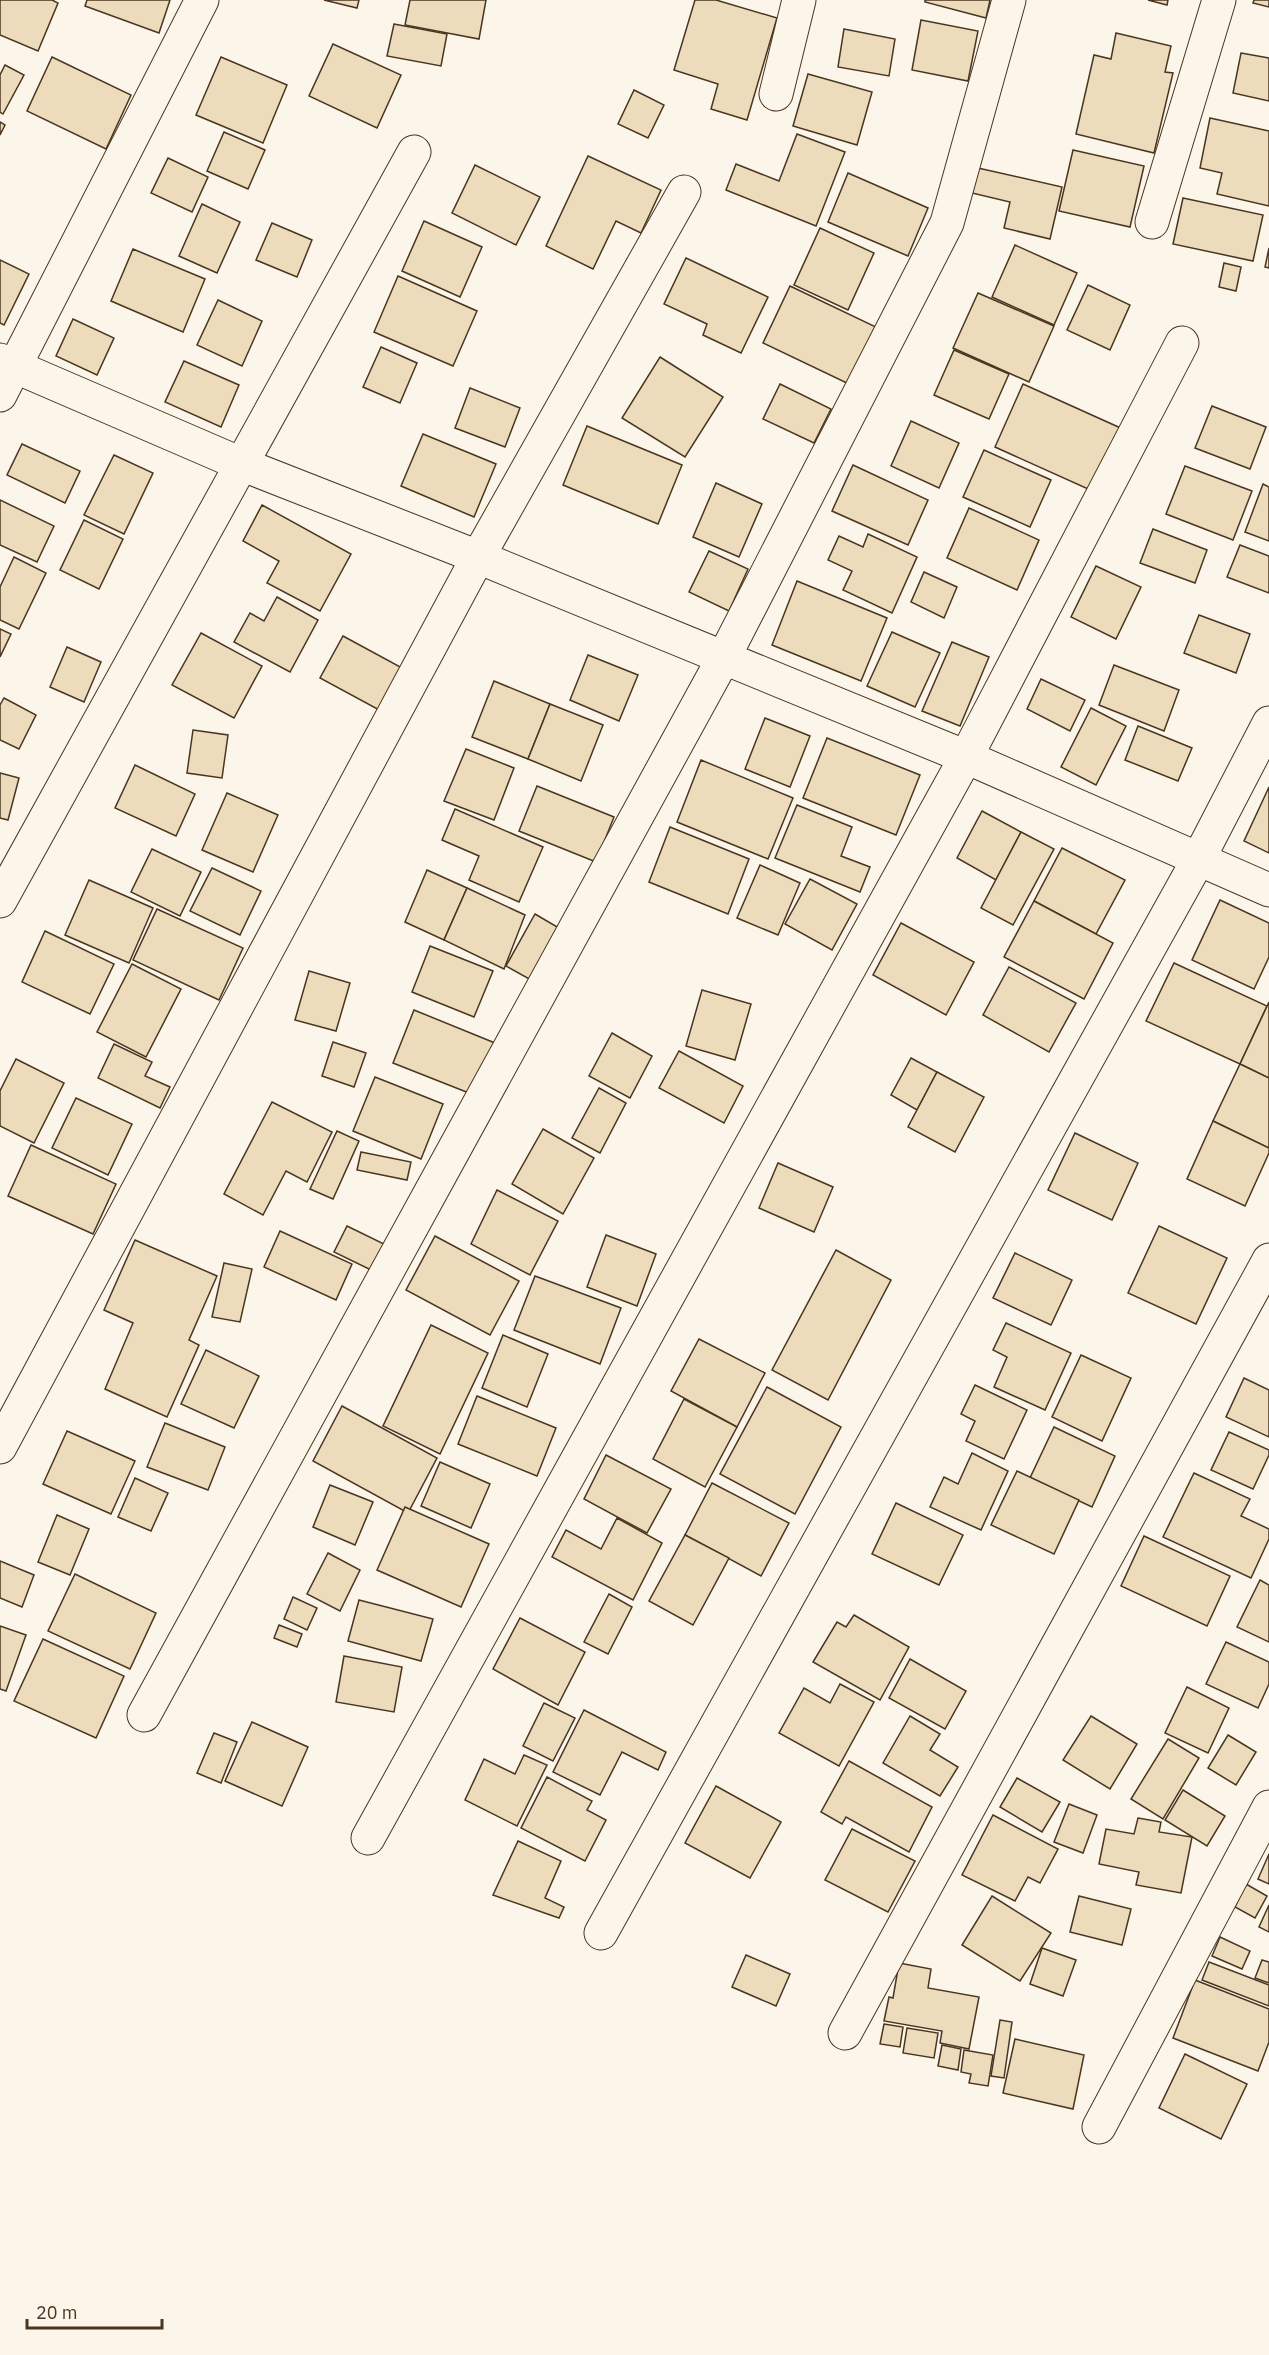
<svg xmlns="http://www.w3.org/2000/svg" width="1269" height="2355" font-family="'IBM Plex Sans',sans-serif">
<style>
.building{fill:#ecdcbc;stroke:#4a3520;stroke-width:1.5}
.lines{fill:none;stroke-linecap:round;stroke-linejoin:round}
.minor-casing{stroke:#4a3520;stroke-width:35}
.minor{stroke:#fbf6e9;stroke-width:33}
</style>
<rect width="100%" height="100%" fill="#fbf6e9"/>
<!-- building -->
<g class="building">
<path d="M0,0h52l6,3 -20,48 -38,-16z"/>
<path d="M87,0h83l-11,33 -74,-27z"/>
<path d="M324,0h35l-2,8z"/>
<path d="M410,0h76l-7,39 -74,-14z"/>
<path d="M695,0h21l61,18 -30,102 -36,-11 7,-25 -44,-14z"/>
<path d="M925,0h65l-4,18 -61,-16z"/>
<path d="M1148,0h20l-1,5z"/>
<path d="M1254,0h15v7l-16,-4z"/>
<path d="M921,20l57,11 -10,50 -56,-11z"/>
<path d="M394,24l53,10 -6,32 -54,-10z"/>
<path d="M844,29l51,10 -6,37 -51,-9z"/>
<path d="M1116,33l55,13 -6,26 8,1 -19,80 -78,-19 18,-79 17,4z"/>
<path d="M333,44l68,31 -24,53 -68,-32z"/>
<path d="M1241,53l28,5v43l-36,-8z"/>
<path d="M52,57l79,38 -25,54 -79,-38z"/>
<path d="M221,57l66,28 -24,58 -67,-28z"/>
<path d="M5,65l19,10 -21,39 -3,-2v-37z"/>
<path d="M808,74l64,18 -15,53 -64,-19z"/>
<path d="M634,90l30,15 -16,33 -30,-14z"/>
<path d="M1210,118l59,13v75l-52,-12 5,-21 -22,-5z"/>
<path d="M0,122l5,3 -5,10z"/>
<path d="M224,132l41,18 -17,39 -41,-18z"/>
<path d="M797,134l48,18 -29,74 -90,-36 10,-26 43,17z"/>
<path d="M1073,150l71,16 -14,61 -71,-16z"/>
<path d="M588,156l73,34 -20,43 -25,-12 -23,48 -47,-23z"/>
<path d="M168,158l40,19 -16,35 -41,-19z"/>
<path d="M475,165l65,32 -24,48 -64,-32z"/>
<path d="M978,168l84,19 -12,52 -46,-11 6,-26 -38,-9z"/>
<path d="M848,173l80,35 -20,48 -80,-34z"/>
<path d="M1183,198l80,17 -10,46 -80,-17z"/>
<path d="M202,204l38,18 -23,51 -38,-17z"/>
<path d="M424,221l58,26 -22,50 -58,-26z"/>
<path d="M272,223l40,17 -15,37 -41,-17z"/>
<path d="M820,228l54,25 -26,57 -54,-25z"/>
<path d="M1015,245l62,28 -23,52 -62,-28z"/>
<path d="M1269,248v20l-4,-1z"/>
<path d="M133,249l72,30 -22,53 -72,-31z"/>
<path d="M686,258l82,39 -27,56 -38,-18 4,-11 -43,-20z"/>
<path d="M0,260l29,14 -25,51 -4,-2z"/>
<path d="M1224,263l17,4 -5,24 -17,-4z"/>
<path d="M398,276l79,35 -24,55 -79,-34z"/>
<path d="M1088,285l42,20 -20,45 -43,-20z"/>
<path d="M790,286l88,42 -27,57 -88,-42z"/>
<path d="M978,293l76,33 -25,56 -76,-34z"/>
<path d="M218,300l44,21 -20,45 -45,-21z"/>
<path d="M73,319l41,19 -17,37 -41,-19z"/>
<path d="M381,347l36,16 -17,40 -37,-16z"/>
<path d="M954,350l55,24 -20,45 -55,-24z"/>
<path d="M660,357l63,40 -38,60 -63,-39z"/>
<path d="M184,361l55,24 -18,42 -56,-25z"/>
<path d="M780,384l51,25 -17,34 -51,-24z"/>
<path d="M1023,384l102,46 -28,63 -102,-46z"/>
<path d="M470,388l50,20 -15,39 -50,-19z"/>
<path d="M1212,406l54,21 -16,42 -55,-21z"/>
<path d="M911,421l48,22 -20,45 -48,-22z"/>
<path d="M587,426l95,39 -24,59 -95,-39z"/>
<path d="M423,434l73,30 -22,53 -73,-31z"/>
<path d="M22,444l58,27 -15,32 -58,-28z"/>
<path d="M984,450l67,30 -21,47 -67,-30z"/>
<path d="M114,455l39,18 -29,61 -40,-19z"/>
<path d="M853,465l75,35 -20,45 -76,-34z"/>
<path d="M1185,466l67,25 -19,49 -67,-26z"/>
<path d="M716,483l46,21 -23,53 -46,-20z"/>
<path d="M1263,484l6,3v54l-24,-9z"/>
<path d="M0,500l54,26 -17,36 -37,-17z"/>
<path d="M262,505l89,49 -31,57 -53,-28 12,-22 -36,-20z"/>
<path d="M969,508l70,32 -22,50 -70,-32z"/>
<path d="M84,520l39,19 -24,50 -39,-19z"/>
<path d="M1153,529l54,21 -12,33 -55,-20z"/>
<path d="M868,534l49,23 -25,56 -49,-23 9,-19 -24,-11 11,-24 24,11z"/>
<path d="M1240,545l29,11v37l-42,-16z"/>
<path d="M709,551l39,18 -19,42 -40,-19z"/>
<path d="M14,557l32,16 -27,56 -19,-9v-33z"/>
<path d="M1096,566l45,21 -25,52 -45,-22z"/>
<path d="M924,572l33,15 -13,31 -33,-16z"/>
<path d="M797,581l90,37 -26,63 -89,-36z"/>
<path d="M277,597l41,23 -28,52 -56,-30 16,-29 14,8z"/>
<path d="M1199,615l51,19 -14,39 -52,-20z"/>
<path d="M0,629l11,5 -11,23z"/>
<path d="M892,632l48,21 -25,54 -48,-21z"/>
<path d="M201,633l61,33 -28,52 -62,-33z"/>
<path d="M343,636l61,33 -23,42 -61,-33z"/>
<path d="M952,642l37,15 -29,69 -38,-15z"/>
<path d="M67,647l34,15 -17,40 -34,-15z"/>
<path d="M588,655l50,20 -19,46 -49,-21z"/>
<path d="M1114,665l65,25 -15,41 -65,-26z"/>
<path d="M1041,679l44,21 -15,31 -43,-22z"/>
<path d="M494,681l56,23 -22,55 -56,-22z"/>
<path d="M4,698l32,17 -17,34 -19,-9v-35z"/>
<path d="M550,704l53,21 -22,56 -53,-22z"/>
<path d="M1091,708l35,18 -30,59 -35,-18z"/>
<path d="M765,718l45,18 -20,51 -45,-18z"/>
<path d="M1138,726l54,22 -14,33 -53,-21z"/>
<path d="M193,730l35,5 -6,43 -35,-5z"/>
<path d="M827,738l93,37 -24,60 -93,-37z"/>
<path d="M466,749l48,19 -20,52 -50,-19z"/>
<path d="M701,760l92,38 -25,61 -91,-37z"/>
<path d="M135,765l60,29 -19,42 -61,-28z"/>
<path d="M0,773l19,5 -11,42 -8,-2z"/>
<path d="M537,786l77,31 -18,45 -77,-31z"/>
<path d="M1269,787v66l-25,-12z"/>
<path d="M227,793l51,22 -25,57 -51,-22z"/>
<path d="M797,805l55,22 -11,29 29,11 -10,25 -85,-34z"/>
<path d="M455,809l88,38 -24,55 -50,-22 10,-24 -37,-16z"/>
<path d="M982,811l39,21 -25,48 -39,-22z"/>
<path d="M670,827l79,32 -21,55 -79,-32z"/>
<path d="M1021,832l33,17 -41,76 -32,-17z"/>
<path d="M1062,848l63,32 -29,54 -62,-33z"/>
<path d="M152,849l49,23 -21,44 -49,-24z"/>
<path d="M760,865l40,18 -22,52 -41,-17z"/>
<path d="M212,868l49,23 -21,44 -50,-24z"/>
<path d="M427,870l40,18 -23,52 -39,-18z"/>
<path d="M810,879l47,25 -25,46 -47,-26z"/>
<path d="M89,880l64,28 -24,55 -64,-28z"/>
<path d="M467,888l58,27 -21,54 -60,-29z"/>
<path d="M1220,900l49,23v34l-15,32 -62,-29z"/>
<path d="M1034,901l79,42 -29,56 -80,-42z"/>
<path d="M157,909l86,39 -24,52 -86,-40z"/>
<path d="M535,914l24,14 -28,52 -25,-14z"/>
<path d="M901,923l73,39 -28,53 -73,-40z"/>
<path d="M45,931l69,33 -24,50 -68,-32z"/>
<path d="M430,946l63,25 -19,46 -62,-25z"/>
<path d="M1174,963l93,43 -27,58 -94,-43z"/>
<path d="M132,964l49,25 -35,68 -49,-25z"/>
<path d="M1009,967l67,36 -27,49 -66,-37z"/>
<path d="M309,971l41,12 -14,48 -41,-11z"/>
<path d="M702,990l49,14 -16,56 -49,-14z"/>
<path d="M1269,1002v76l-29,-14z"/>
<path d="M414,1010l81,33 -21,52 -81,-32z"/>
<path d="M612,1033l40,23 -22,42 -41,-22z"/>
<path d="M333,1042l33,11 -12,34 -32,-11z"/>
<path d="M114,1044l38,18 -7,14 25,11 -10,21 -62,-30z"/>
<path d="M679,1051l64,35 -19,37 -65,-35z"/>
<path d="M911,1058l26,14 -20,38 -26,-15z"/>
<path d="M16,1059l48,24 -30,60 -34,-17v-35z"/>
<path d="M1240,1064l29,14v70l-56,-27z"/>
<path d="M937,1072l47,25 -29,55 -47,-25z"/>
<path d="M375,1077l68,27 -22,55 -68,-28z"/>
<path d="M599,1088l27,15 -26,50 -28,-15z"/>
<path d="M76,1098l56,26 -24,51 -56,-27z"/>
<path d="M272,1102l60,30 -25,50 -21,-11 -23,44 -39,-21z"/>
<path d="M1213,1121l56,27v5l-24,53 -58,-27z"/>
<path d="M543,1129l51,29 -31,56 -51,-30z"/>
<path d="M337,1131l22,10 -26,58 -23,-10z"/>
<path d="M1075,1133l63,30 -26,57 -64,-30z"/>
<path d="M31,1145l85,39 -23,50 -85,-38z"/>
<path d="M361,1152l50,10 -4,18 -50,-10z"/>
<path d="M778,1163l55,24 -19,45 -55,-24z"/>
<path d="M497,1190l61,31 -28,54 -59,-31z"/>
<path d="M347,1226l37,18 -13,26 -37,-18z"/>
<path d="M1159,1226l68,32 -31,66 -68,-31z"/>
<path d="M280,1231l72,33 -16,36 -72,-33z"/>
<path d="M606,1235l50,19 -19,52 -50,-19z"/>
<path d="M435,1236l84,45 -29,54 -84,-45z"/>
<path d="M135,1240l82,36 -28,64 10,5 -32,72 -62,-28 28,-66 -29,-13z"/>
<path d="M836,1250l55,30 -63,120 -56,-30z"/>
<path d="M1015,1253l57,27 -21,45 -58,-27z"/>
<path d="M224,1263l28,6 -12,53 -28,-5z"/>
<path d="M535,1276l86,32 -21,56 -86,-34z"/>
<path d="M1006,1323l65,30 -26,57 -51,-23 13,-30 -14,-7z"/>
<path d="M431,1325l57,28 -48,101 -57,-28z"/>
<path d="M503,1335l45,19 -21,53 -45,-19z"/>
<path d="M699,1339l66,34 -28,54 -66,-36z"/>
<path d="M206,1350l53,26 -25,52 -53,-24z"/>
<path d="M1081,1355l50,23 -29,63 -50,-24z"/>
<path d="M1244,1378l25,12v47l-43,-20z"/>
<path d="M975,1385l52,25 -23,49 -38,-18 9,-20 -14,-7z"/>
<path d="M767,1387l74,40 -46,87 -75,-40z"/>
<path d="M477,1396l79,32 -19,48 -79,-32z"/>
<path d="M684,1399l53,28 -32,60 -52,-28z"/>
<path d="M342,1406l95,52 -29,55 -95,-52z"/>
<path d="M165,1423l60,24 -17,43 -61,-23z"/>
<path d="M1054,1427l61,29 -23,51 -62,-29z"/>
<path d="M67,1431l68,30 -24,53 -68,-30z"/>
<path d="M1229,1432l40,18v5l-16,34 -42,-19z"/>
<path d="M972,1453l36,18 -27,59 -51,-23 14,-30 14,7z"/>
<path d="M606,1455l65,34 -24,44 -63,-34z"/>
<path d="M440,1462l50,22 -19,44 -50,-22z"/>
<path d="M1017,1471l62,29 -25,54 -63,-29z"/>
<path d="M1194,1473l56,26 -9,17 28,13v10l-18,39 -88,-41z"/>
<path d="M135,1478l33,15 -17,38 -33,-14z"/>
<path d="M712,1483l77,40 -28,53 -76,-41z"/>
<path d="M330,1485l43,17 -18,43 -42,-18z"/>
<path d="M896,1503l67,32 -24,50 -67,-31z"/>
<path d="M405,1507l84,37 -28,63 -84,-37z"/>
<path d="M57,1515l32,14 -19,46 -32,-13z"/>
<path d="M617,1518l45,25 -29,57 -81,-43 14,-27 35,19z"/>
<path d="M685,1535l44,23 -36,67 -44,-24z"/>
<path d="M1144,1536l86,40 -23,50 -86,-40z"/>
<path d="M328,1553l32,17 -20,41 -33,-17z"/>
<path d="M0,1561l34,14 -12,32 -22,-9z"/>
<path d="M75,1574l81,39 -26,56 -82,-38z"/>
<path d="M1260,1580l9,5v57l-32,-15z"/>
<path d="M609,1594l23,13 -24,47 -24,-12z"/>
<path d="M293,1597l24,11 -10,22 -23,-11z"/>
<path d="M359,1600l74,19 -12,42 -73,-20z"/>
<path d="M854,1615l55,32 -29,53 -67,-38 24,-40 9,5z"/>
<path d="M520,1618l65,34 -27,53 -65,-36z"/>
<path d="M279,1625l23,9 -5,13 -23,-9z"/>
<path d="M0,1626l26,9 -20,56 -6,-2z"/>
<path d="M43,1639l81,37 -28,62 -82,-37z"/>
<path d="M1226,1642l43,20v22l-11,24 -52,-24z"/>
<path d="M344,1656l58,11 -8,45 -58,-10z"/>
<path d="M910,1659l56,32 -21,38 -56,-31z"/>
<path d="M840,1684l34,18 -35,64 -60,-33 25,-45 26,15z"/>
<path d="M1187,1687l42,21 -21,45 -43,-20z"/>
<path d="M544,1703l31,15 -22,43 -30,-15z"/>
<path d="M584,1710l82,42 -8,18 -36,-18 -22,43 -47,-23z"/>
<path d="M910,1716l30,18 -10,16 28,17 -18,29 -57,-33z"/>
<path d="M1091,1716l46,28 -27,45 -47,-29z"/>
<path d="M252,1722l56,25 -26,59 -57,-25z"/>
<path d="M214,1733l23,9 -16,41 -24,-10z"/>
<path d="M1228,1735l28,17 -20,33 -28,-17z"/>
<path d="M1168,1739l31,19 -36,61 -32,-20z"/>
<path d="M524,1755l23,10 -30,61 -52,-26 19,-41 31,15z"/>
<path d="M849,1761l83,46 -23,45 -63,-35 -4,7 -21,-12z"/>
<path d="M547,1777l45,24 -5,9 19,10 -21,41 -64,-33z"/>
<path d="M1017,1778l43,24 -18,30 -42,-25z"/>
<path d="M716,1786l65,36 -31,56 -65,-35z"/>
<path d="M1183,1790l42,26 -18,30 -42,-26z"/>
<path d="M1069,1804l28,11 -14,38 -29,-11z"/>
<path d="M993,1815l65,34 -18,34 -12,-6 -13,24 -53,-26z"/>
<path d="M1138,1818l23,4 -2,10 33,5 -11,56 -45,-8 3,-13 -40,-8 7,-35 28,5z"/>
<path d="M852,1829l63,32 -27,51 -63,-32z"/>
<path d="M518,1841l43,20 -16,37 19,9 -5,11 -66,-23z"/>
<path d="M1269,1854v30l-11,-5z"/>
<path d="M1246,1884l21,12 -12,22 -20,-11z"/>
<path d="M992,1896l59,37 -31,48 -58,-36z"/>
<path d="M1079,1896l52,13 -9,36 -52,-13z"/>
<path d="M1269,1905v27l-10,-5z"/>
<path d="M1220,1937l30,14 -8,18 -30,-13z"/>
<path d="M1042,1948l34,12 -13,36 -33,-12z"/>
<path d="M746,1955l44,19 -14,32 -44,-19z"/>
<path d="M1262,1960l7,2v21l-14,-5z"/>
<path d="M1209,1962l60,23v21l-67,-26z"/>
<path d="M899,1963l32,6 -3,19 51,9 -10,52 -29,-6 2,-12 -58,-10 5,-24 4,1z"/>
<path d="M1195,1980l74,29v33l-11,29 -85,-33z"/>
<path d="M1000,2020l12,2 -8,56 -13,-2z"/>
<path d="M884,2024l19,3 -3,20 -20,-3z"/>
<path d="M907,2028l31,5 -4,25 -31,-5z"/>
<path d="M1015,2039l69,16 -11,54 -70,-16z"/>
<path d="M942,2045l19,4 -3,21 -20,-4z"/>
<path d="M964,2050l29,5 -5,31 -19,-3 2,-9 -10,-2z"/>
<path d="M1185,2054l62,30 -26,55 -62,-31z"/>
</g>
<g class="lines">
<!-- minor casing -->
<g class="minor-casing">
<g id="minor">
<path d="M776,94l23,-94"/>
<path d="M1152,222l67,-222"/>
<path d="M0,360l241,104 237,93 488,200 303,133"/>
<path d="M0,395l202,-395"/>
<path d="M0,901l414,-749"/>
<path d="M0,1447l478,-890 206,-365"/>
<path d="M144,1715l579,-1056 224,-436 62,-223"/>
<path d="M368,1838l598,-1081 216,-414"/>
<path d="M601,1933l597,-1073 71,-137"/>
<path d="M845,2033l424,-773"/>
<path d="M1099,2127l170,-320"/>
</g>
</g>
<!-- minor -->
<use href="#minor" class="minor"/>
</g>
<!-- scale -->
<path d="M27 2319v9h135v-9" fill="none" stroke="#4a3520" stroke-width="3"/>
<text x="36" y="2319" font-size="18" fill="#4a3520" stroke="#fbf6e9" stroke-width="4.5" paint-order="stroke">20 m</text>
</svg>
